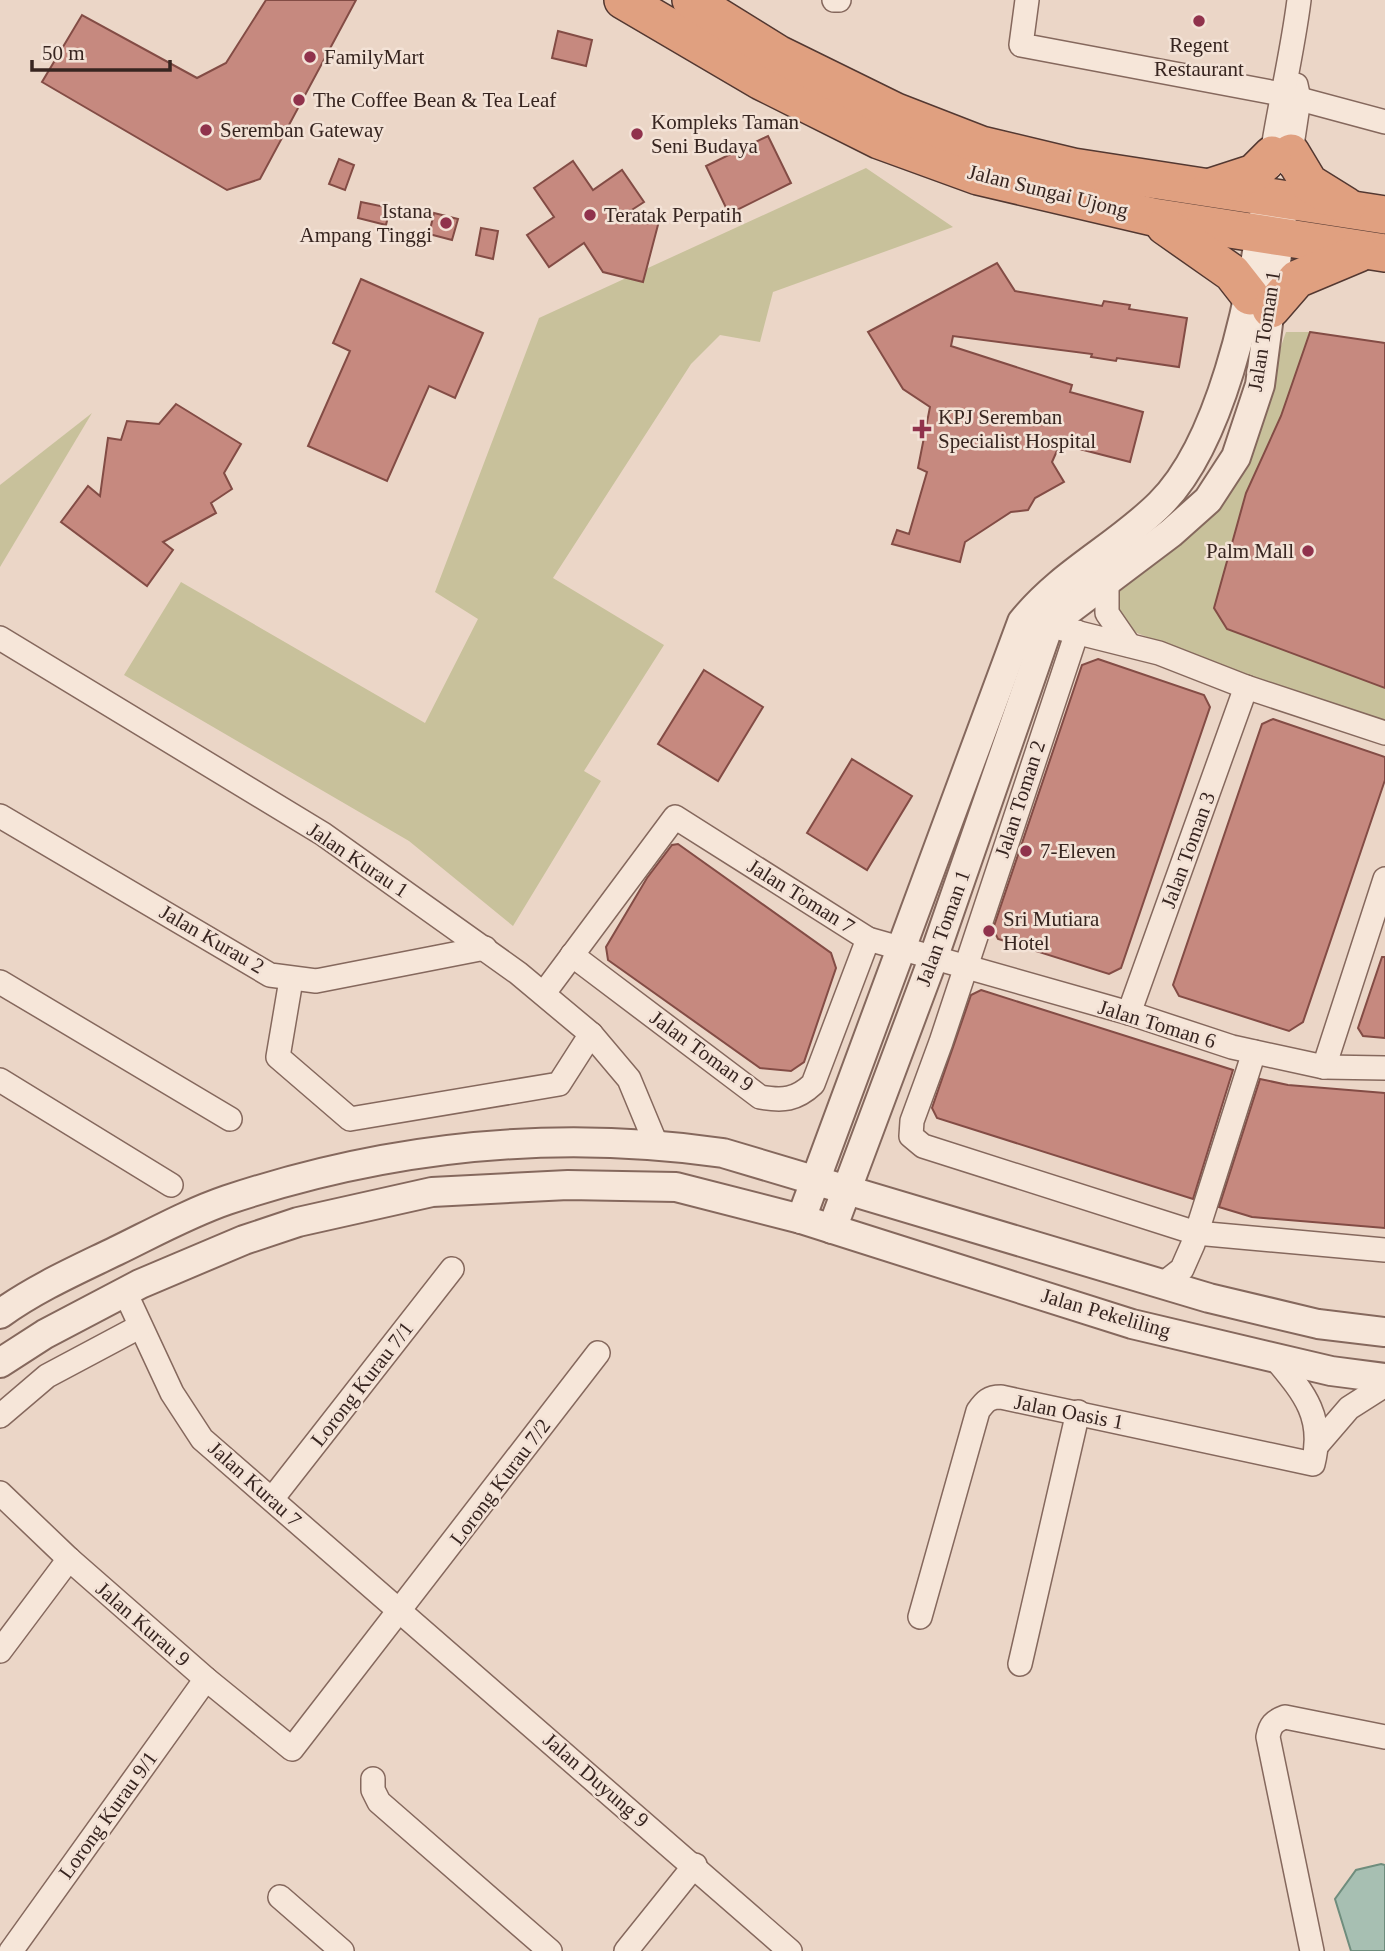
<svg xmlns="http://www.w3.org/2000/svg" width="1385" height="1951" font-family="Georgia,serif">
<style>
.green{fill:#c8c19b}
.water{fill:#a7bfb2;stroke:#6f8d7d;stroke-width:2}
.building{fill:#c6897f;stroke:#834c45;stroke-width:2}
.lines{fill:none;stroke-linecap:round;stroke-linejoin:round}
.minor-casing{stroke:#85685d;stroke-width:26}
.tertiary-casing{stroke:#85685d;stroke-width:32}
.trunk-casing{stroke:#533831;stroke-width:40}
.minor{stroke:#f6e6d9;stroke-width:23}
.tertiary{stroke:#f6e6d9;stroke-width:28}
.trunk{stroke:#e0a080;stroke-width:37}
.poi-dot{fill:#90324c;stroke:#f3e2d6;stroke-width:2.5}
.labels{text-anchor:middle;stroke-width:5;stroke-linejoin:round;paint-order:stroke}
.poi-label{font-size:21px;fill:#372520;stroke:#f3e2d6;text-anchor:start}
.street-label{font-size:21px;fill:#372520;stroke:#f3e2d6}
</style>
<rect width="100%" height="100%" fill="#ebd6c7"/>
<!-- green -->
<g class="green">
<path d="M866,168l87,59 -180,65 -13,50 -40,-7 -29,29 -138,214 111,67 -80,126 17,10 -88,145 -104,-85 -285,-166 57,-93 244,141 53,-104 -43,-27 104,-274z"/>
<path d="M1286,332h24l-29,84 -35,77 -31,115 12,21 158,58v42l-47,-15 -201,-81 -16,-11 -7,-27 129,-141z"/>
<path d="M92,413l-92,154v-82z"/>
</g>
<!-- water -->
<path class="water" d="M1381,1864l4,1v86h-34l-16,-52 21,-29z"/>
<!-- building -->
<g class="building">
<path d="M266,0h90l-96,179 -33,11 -185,-108 40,-67 115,63 29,-15z"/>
<path d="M558,31l34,9 -6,26 -34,-8z"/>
<path d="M768,136l23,47 -62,31 -23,-48z"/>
<path d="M339,159l15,6 -9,25 -16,-6z"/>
<path d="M573,161l20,29 29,-20 22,32 -17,11 32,8 -16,61 -40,-10 -19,-29 -35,24 -22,-32 27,-18 -20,-29z"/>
<path d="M361,202l29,6 -4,17 -28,-7z"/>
<path d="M434,213l24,6 -6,21 -23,-6z"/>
<path d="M481,228l17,3 -5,28 -17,-4z"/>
<path d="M997,263l18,28 87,15 2,-5 26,4 -1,4 58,9 -8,49 -62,-9 -1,3 -25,-4 1,-3 -139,-18 -2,10 121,39 -2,7 73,20 -13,50 -70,-18 -8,18 12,20 -29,16 -7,12 -17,2 -46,30 -5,20 -68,-18 5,-14 12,4 18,-62 -9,-4 12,-61 -27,-18 -35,-57z"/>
<path d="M361,279l122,54 -28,65 -26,-12 -42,95 -79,-35 42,-95 -17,-8z"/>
<path d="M1310,332l75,11v345l-158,-59 -13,-21 32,-115 35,-77z"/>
<path d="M176,404l65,40 -17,29 8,16 -21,14 5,10 -53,29 10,8 -26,36 -86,-64 27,-36 12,10 8,-58 13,2 6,-19 32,3z"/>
<path d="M1098,659l106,36 6,12 -89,261 -12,6 -111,-35 -5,-10 89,-264z"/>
<path d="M704,670l59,37 -45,74 -60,-37z"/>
<path d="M1273,719l112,38v23l-82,242 -14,9 -110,-35 -6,-11 89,-261z"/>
<path d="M852,759l60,37 -45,74 -60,-37z"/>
<path d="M678,844l153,109 5,15 -32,94 -13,9 -31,-3 -152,-108 -2,-13 41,-69 25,-33z"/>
<path d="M1382,957h3v81l-22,-2 -5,-8z"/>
<path d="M981,990l252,80 -40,129 -256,-81 -5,-10 39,-113z"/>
<path d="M1260,1079l28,6 97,8v135l-133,-11 -33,-10z"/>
</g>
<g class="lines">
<!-- minor casing -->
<g class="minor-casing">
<g id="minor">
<path d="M834,0h5"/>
<path d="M1027,0l-6,45 260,49 104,28"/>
<path d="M1289,165l10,-66 -3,-14"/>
<path d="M1270,167c8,-56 22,-111 29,-167"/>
<path d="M1107,583v30l22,32"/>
<path d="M1063,629l96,24 87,34 139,46"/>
<path d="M1077,632l-136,410 -29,79 -1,15 12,10 273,87 189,17"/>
<path d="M0,638l323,196 195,139 73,61 38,45 27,65"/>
<path d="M0,816l270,159 46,6 169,-33"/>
<path d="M572,955l188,142c23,4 36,3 53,-13l55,-145"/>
<path d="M291,980l-13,77 72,62 209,-35 32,-50"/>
<path d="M0,982l230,137"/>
<path d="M544,993l131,-176 193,122 261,74 103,34 92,20 61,1"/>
<path d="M1129,1013l117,-326"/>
<path d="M1324,1067l61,-188"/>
<path d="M0,1080l171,105"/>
<path d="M1163,1284l19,-15 11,-25 61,-192"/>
<path d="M125,1292l47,101 30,46 588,512"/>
<path d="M0,1416l47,-40 92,-49"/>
<path d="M1318,1444l31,-36 36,-23"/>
<path d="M0,1493l69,66 137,120 86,70 306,-396"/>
<path d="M272,1499l180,-230"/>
<path d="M920,1617l58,-206c7,-10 11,-14 23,-14l312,67c12,-48 -10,-72 -39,-107"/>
<path d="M0,1651l69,-92"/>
<path d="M1020,1664l58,-252"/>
<path d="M373,1779v11l6,12 171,149"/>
<path d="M280,1897l62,54"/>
<path d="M11,1951l195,-272"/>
<path d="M626,1951l69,-86"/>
<path d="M1312,1951l-44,-214c2,-12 6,-16 17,-20l100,20"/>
</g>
</g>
<!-- tertiary casing -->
<g class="tertiary-casing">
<g id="tertiary">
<path d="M801,1219l221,-597c39,-49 95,-75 138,-118 61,-60 90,-201 102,-283"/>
<path d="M832,1229l101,-270 116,-334 122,-92 37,-33 28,-43 24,-72 24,-184"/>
<path d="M0,1314c36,-26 77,-44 116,-63 37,-18 73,-38 111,-51 162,-54 328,-71 496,-47l486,145 109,26 67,8"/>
<path d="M0,1363l45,-29 95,-50 104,-44 54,-18 134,-30 136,-7 108,2 125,32 331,105 199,47 54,7"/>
</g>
</g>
<!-- trunk casing -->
<g class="trunk-casing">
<g id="trunk">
<path d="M623,0l138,81 118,59 99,36 175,41 232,36"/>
<path d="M691,0l87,54 118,58 85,33 92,22 312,48"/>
<path d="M1291,153l18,30 37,23"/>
<path d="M1211,187l43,-14 18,-18"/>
<path d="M1165,226l67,47 18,23"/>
<path d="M1271,309l26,-30 62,-26"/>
</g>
</g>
<!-- minor -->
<use href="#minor" class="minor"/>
<!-- tertiary -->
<use href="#tertiary" class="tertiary"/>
<!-- trunk -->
<use href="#trunk" class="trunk"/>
</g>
<!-- markers -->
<g class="poi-dot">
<circle cx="1199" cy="21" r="7"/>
<circle cx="310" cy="57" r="7"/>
<circle cx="299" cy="100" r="7"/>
<circle cx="206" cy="130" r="7"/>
<circle cx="637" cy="134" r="7"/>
<circle cx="590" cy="215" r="7"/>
<circle cx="446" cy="223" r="7"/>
<path d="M918.5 418.5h7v7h7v7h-7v7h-7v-7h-7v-7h7z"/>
<circle cx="1308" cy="551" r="7"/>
<circle cx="1026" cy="851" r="7"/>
<circle cx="989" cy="931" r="7"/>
</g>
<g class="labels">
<!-- poi labels -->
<g class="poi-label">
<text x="1199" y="52" text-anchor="middle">Regent<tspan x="1199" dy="24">Restaurant</tspan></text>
<text x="324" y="64">FamilyMart</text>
<text x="313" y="107">The Coffee Bean &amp; Tea Leaf</text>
<text x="651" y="129">Kompleks Taman<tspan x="651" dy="24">Seni Budaya</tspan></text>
<text x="220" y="137">Seremban Gateway</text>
<text x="432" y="218" text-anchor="end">Istana<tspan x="432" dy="24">Ampang Tinggi</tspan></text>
<text x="604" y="222">Teratak Perpatih</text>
<text x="938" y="424">KPJ Seremban<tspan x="938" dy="24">Specialist Hospital</tspan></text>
<text x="1294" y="558" text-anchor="end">Palm Mall</text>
<text x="1040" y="858">7-Eleven</text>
<text x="1003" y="926">Sri Mutiara<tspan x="1003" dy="24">Hotel</tspan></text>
</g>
<!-- street labels -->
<g class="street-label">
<text transform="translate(1048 191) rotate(14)" y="7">Jalan Sungai Ujong</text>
<text transform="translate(1264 331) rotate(-81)" y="7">Jalan Toman 1</text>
<text transform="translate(1020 799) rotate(-72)" y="7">Jalan Toman 2</text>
<text transform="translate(1188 850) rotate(-70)" y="7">Jalan Toman 3</text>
<text transform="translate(358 860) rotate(34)" y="7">Jalan Kurau 1</text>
<text transform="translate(801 896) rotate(32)" y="7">Jalan Toman 7</text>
<text transform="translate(943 928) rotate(-70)" y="7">Jalan Toman 1</text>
<text transform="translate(212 939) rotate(30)" y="7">Jalan Kurau 2</text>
<text transform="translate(1157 1024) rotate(17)" y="7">Jalan Toman 6</text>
<text transform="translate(702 1051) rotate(36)" y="7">Jalan Toman 9</text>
<text transform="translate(1106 1313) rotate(16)" y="7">Jalan Pekeliling</text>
<text transform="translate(362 1384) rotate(-52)" y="7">Lorong Kurau 7/1</text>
<text transform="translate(1069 1412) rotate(11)" y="7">Jalan Oasis 1</text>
<text transform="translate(500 1482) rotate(-53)" y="7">Lorong Kurau 7/2</text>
<text transform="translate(255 1484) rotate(42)" y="7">Jalan Kurau 7</text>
<text transform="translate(143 1624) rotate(41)" y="7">Jalan Kurau 9</text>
<text transform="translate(596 1780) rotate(41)" y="7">Jalan Duyung 9</text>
<text transform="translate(108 1815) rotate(-54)" y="7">Lorong Kurau 9/1</text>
</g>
</g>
<!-- scale -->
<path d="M32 60v10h138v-10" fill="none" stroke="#372520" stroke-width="3.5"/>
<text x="42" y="60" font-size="21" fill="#372520" stroke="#f3e2d6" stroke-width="5" paint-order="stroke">50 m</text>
</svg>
